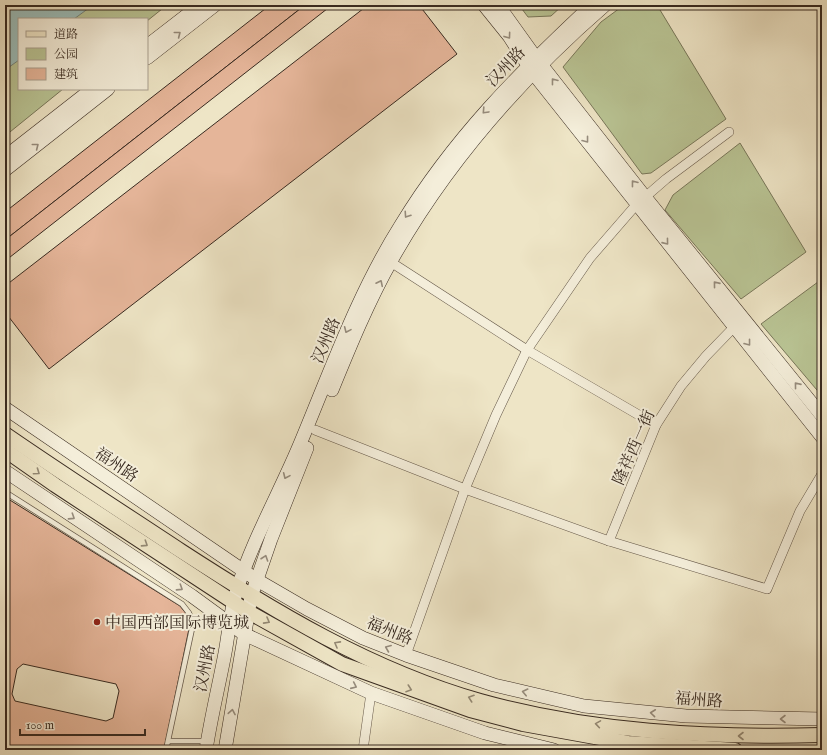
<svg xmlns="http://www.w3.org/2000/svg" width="827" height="755" font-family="'IM FELL English','Noto Serif SC',serif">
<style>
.green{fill:#b9c494;stroke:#78775a}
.water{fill:#9bbebb;stroke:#73837d}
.building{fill:#e5b599;stroke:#382a20;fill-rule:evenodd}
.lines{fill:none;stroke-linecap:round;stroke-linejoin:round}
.lane-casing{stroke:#66594a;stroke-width:6}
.street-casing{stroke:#66594a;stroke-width:10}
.secondary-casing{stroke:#382a20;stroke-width:14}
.primary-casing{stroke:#382a20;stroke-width:16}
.lane{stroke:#f4eeda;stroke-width:4.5}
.street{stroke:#f4eeda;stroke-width:9}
.secondary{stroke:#f4eeda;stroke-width:13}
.primary{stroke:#eee5c6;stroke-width:14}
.oneway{stroke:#968c7d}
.oneway2{stroke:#938873}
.poi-dot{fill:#8f2418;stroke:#f4eeda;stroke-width:1.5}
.labels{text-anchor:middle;stroke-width:4;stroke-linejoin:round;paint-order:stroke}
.street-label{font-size:16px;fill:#382a20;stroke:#f4eeda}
.poi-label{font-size:16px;fill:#382a20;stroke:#f4eeda;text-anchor:start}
</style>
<rect width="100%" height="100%" fill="#eee5c6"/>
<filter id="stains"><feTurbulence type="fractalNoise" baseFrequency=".005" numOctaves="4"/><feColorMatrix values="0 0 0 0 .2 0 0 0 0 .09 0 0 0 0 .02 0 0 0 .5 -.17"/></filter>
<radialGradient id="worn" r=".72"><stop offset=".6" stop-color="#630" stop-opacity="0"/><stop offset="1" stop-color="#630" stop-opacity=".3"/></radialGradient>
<!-- green -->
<g class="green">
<path d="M5,5h162l-20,16v-2h-128v70h44l-58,47z"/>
<path d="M519,5h44l-12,11 -23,1z"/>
<path d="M624,5h33l69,114 -75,54 -9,1 -79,-107 38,-45z"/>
<path d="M740,143l66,109 -65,47 -76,-89 8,-15z"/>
<path d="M822,279v117l-61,-72z"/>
</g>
<!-- water -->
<path class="water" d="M5,5h88l-19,14h-55v41l-14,10z"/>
<!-- building -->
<g class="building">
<path d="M270,5h35l-300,235v-28z"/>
<path d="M305,5h27l-327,256v-21z"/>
<path d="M368,5h51l38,49 -408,315 -44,-57v-26z"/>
<path d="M5,497l175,109 8,10 2,8 -26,126h-159zM23,664l93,20 3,7 -6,27 -7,3 -91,-20 -3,-7 5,-25z"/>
</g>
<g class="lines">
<!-- lane casing -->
<g class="lane-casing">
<g id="lane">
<path d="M5,492l177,112 7,9 4,11 -27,126"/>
<path d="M168,741h38"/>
</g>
</g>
<!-- street casing -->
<g class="street-casing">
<g id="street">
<path d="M386,259l141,91 129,75"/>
<path d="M315,430l150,59 144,52 158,48 33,-78 22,-37"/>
<path d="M609,541l47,-116 25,-39 25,-30 32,-33"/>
<path d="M406,655l59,-166 31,-74 31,-65 63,-92 46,-53 30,-26 63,-47"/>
<path d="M363,750l8,-57"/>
</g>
</g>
<!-- secondary casing -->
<g class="secondary-casing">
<g id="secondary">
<path d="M484,5l25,31 24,37 289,364"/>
<path d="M498,5l38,53 109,139 177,219"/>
<path d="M147,46l53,-41"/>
<path d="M147,58l68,-53"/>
<path d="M5,157l87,-68"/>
<path d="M5,170l103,-81"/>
<path d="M332,390c18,-44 36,-88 59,-129 55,-98 130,-183 214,-256"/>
<path d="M5,408l252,172 50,29 56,29 43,17 88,30 90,21 102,10 136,3"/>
<path d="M5,471l187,125 52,38 127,59 114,40 69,17"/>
<path d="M206,750c5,-33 13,-65 19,-97 4,-21 5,-43 12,-63 16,-51 43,-98 63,-146 31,-74 58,-151 101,-219 53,-87 117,-151 191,-220"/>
<path d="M225,750l26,-153 20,-58 36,-91"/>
</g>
</g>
<!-- primary casing -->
<g class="primary-casing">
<g id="primary">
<path d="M5,434c58,40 117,78 176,117 94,61 190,119 299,150 111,31 227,37 342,34"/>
<path d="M5,450l50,35 192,126 95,53 128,46 53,14 105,19 107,7"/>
</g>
</g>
<!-- lane -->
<use href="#lane" class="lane"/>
<!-- street -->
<use href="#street" class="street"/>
<!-- secondary -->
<use href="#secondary" class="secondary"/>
<!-- primary -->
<use href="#primary" class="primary"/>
</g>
<!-- one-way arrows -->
<defs><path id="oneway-chevron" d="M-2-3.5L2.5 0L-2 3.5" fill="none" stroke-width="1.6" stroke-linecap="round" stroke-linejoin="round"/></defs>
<g class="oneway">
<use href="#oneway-chevron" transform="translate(178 34) rotate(-38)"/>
<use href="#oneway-chevron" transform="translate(508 36) rotate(54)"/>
<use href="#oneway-chevron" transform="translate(554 81) rotate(-128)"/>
<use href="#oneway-chevron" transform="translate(485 111) rotate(133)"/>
<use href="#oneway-chevron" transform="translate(586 140) rotate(52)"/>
<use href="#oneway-chevron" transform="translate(36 146) rotate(-38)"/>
<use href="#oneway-chevron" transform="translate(634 183) rotate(-128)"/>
<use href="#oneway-chevron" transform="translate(407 215) rotate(124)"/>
<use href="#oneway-chevron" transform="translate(666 242) rotate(51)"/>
<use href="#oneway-chevron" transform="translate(380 283) rotate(-64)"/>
<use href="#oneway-chevron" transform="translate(716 284) rotate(-129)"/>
<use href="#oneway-chevron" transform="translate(347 330) rotate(114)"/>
<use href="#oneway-chevron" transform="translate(748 343) rotate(52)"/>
<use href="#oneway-chevron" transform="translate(797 385) rotate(-129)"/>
<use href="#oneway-chevron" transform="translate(286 476) rotate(114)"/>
<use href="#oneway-chevron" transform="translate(72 517) rotate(33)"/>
<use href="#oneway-chevron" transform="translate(265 558) rotate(-71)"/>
<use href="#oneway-chevron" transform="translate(180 588) rotate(33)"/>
<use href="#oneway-chevron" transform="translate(388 648) rotate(-158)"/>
<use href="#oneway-chevron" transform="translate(354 686) rotate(24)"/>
<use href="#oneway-chevron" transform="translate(525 692) rotate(-167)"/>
<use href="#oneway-chevron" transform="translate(232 712) rotate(-80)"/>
<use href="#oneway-chevron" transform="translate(653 713) rotate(-174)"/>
<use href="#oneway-chevron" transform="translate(783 719) rotate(-180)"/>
</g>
<g class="oneway2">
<use href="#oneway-chevron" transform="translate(37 472) rotate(35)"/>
<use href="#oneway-chevron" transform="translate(145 544) rotate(33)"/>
<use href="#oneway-chevron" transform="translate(267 621) rotate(29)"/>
<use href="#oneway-chevron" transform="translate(337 644) rotate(-151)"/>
<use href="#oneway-chevron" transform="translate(409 689) rotate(19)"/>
<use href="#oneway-chevron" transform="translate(471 698) rotate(-161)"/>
<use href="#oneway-chevron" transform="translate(598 724) rotate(-171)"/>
<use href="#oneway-chevron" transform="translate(741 736) rotate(180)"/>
</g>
<!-- markers -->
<circle class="poi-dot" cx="97" cy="622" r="4"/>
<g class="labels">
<!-- street labels -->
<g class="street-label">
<text transform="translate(505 66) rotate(-46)" y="6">汉州路</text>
<text transform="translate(325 340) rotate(-67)" y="6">汉州路</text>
<text transform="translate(633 447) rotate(-66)" y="6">隆祥西一街</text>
<text transform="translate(117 464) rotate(34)" y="6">福州路</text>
<text transform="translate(390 630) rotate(22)" y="6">福州路</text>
<text transform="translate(204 668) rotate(-79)" y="6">汉州路</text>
<text transform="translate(699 699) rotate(4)" y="6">福州路</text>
</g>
<!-- poi labels -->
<g class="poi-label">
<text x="105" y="628">中国西部国际博览城</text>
</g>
</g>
<!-- margin -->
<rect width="827" height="755" fill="none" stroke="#eee5c6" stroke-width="20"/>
<rect x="6" y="6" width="815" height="743" fill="none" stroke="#382a20" stroke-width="2"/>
<rect x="10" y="10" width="807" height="735" fill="none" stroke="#382a20"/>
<!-- legend -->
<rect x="18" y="18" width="130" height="72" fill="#f4eeda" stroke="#a9a090"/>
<rect x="26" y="31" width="20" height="6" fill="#eee5c6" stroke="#a9a090"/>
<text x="54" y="38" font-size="12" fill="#382a20">道路</text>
<rect x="26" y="48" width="20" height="12" fill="#b9c494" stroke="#a9a090"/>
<text x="54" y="58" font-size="12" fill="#382a20">公园</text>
<rect x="26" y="68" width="20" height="12" fill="#e5b599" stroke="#a9a090"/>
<text x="54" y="78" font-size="12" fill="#382a20">建筑</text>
<!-- scale -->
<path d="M20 729v6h125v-6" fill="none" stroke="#382a20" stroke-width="2"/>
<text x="26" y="729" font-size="12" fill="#382a20" stroke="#f4eeda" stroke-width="3" paint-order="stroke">100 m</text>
<rect width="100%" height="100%" filter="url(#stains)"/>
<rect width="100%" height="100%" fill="url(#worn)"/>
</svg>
